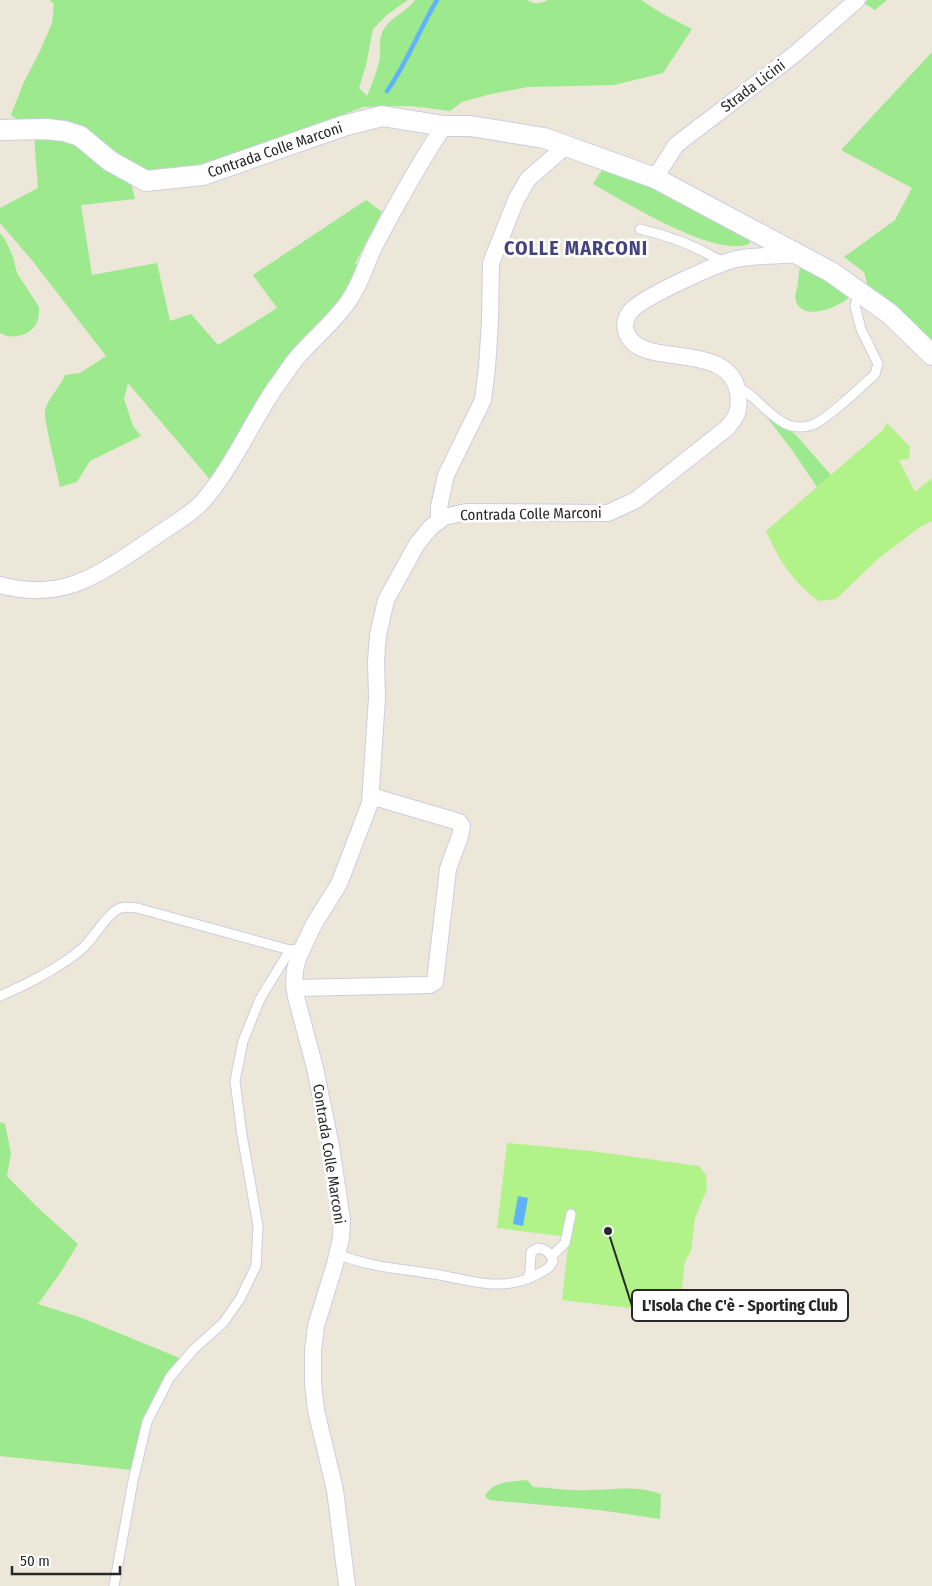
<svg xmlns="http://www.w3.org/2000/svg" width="932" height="1586" font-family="'Fira Sans Condensed',sans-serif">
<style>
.green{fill:#9ce98e}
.pitch{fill:#b1f289}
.water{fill:#5fb3fa}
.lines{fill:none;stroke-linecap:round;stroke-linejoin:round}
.stream{stroke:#5fb3fa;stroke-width:4.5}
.service-casing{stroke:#cdcde3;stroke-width:11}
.minor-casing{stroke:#cdcde3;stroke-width:18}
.tertiary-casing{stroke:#cdcde3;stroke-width:22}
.service{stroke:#fff;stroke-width:9}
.minor{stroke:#fff;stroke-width:16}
.tertiary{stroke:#fff;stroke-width:20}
.labels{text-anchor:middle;stroke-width:5;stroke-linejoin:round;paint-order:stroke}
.street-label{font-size:15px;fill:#282828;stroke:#fff}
.district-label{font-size:20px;font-weight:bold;letter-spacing:1px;fill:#45457d;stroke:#fff}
.leader{fill:none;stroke:#282828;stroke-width:2}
.callout-dot{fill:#282828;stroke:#fff;stroke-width:2}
.callout{fill:#fff;stroke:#282828;stroke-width:2}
.callout-label{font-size:16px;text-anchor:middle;font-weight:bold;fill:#282828}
</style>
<rect width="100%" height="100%" fill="#ece7d8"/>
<!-- green -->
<g class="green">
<path d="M49,0h359l-20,14 -15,15 -7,36 -7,23 8,8c4,-10 12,-29 13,-40 0,-8 -1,-16 2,-23 6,-15 25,-21 33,-33h112c8,5 12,4 21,0h93l20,13 31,16 -29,44 -49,12 -86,2 -37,7 -29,8 -12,9 -39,-5 -48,1 -157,60 -48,6 -32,-9 -106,-42 -9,-7 12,-31 17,-33 12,-28 2,-19z"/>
<path d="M868,0h19l-12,10 -11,-7z"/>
<path d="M932,52v290l-64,-54 -4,-16 -20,-15 51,-37 17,-32 -71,-38z"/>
<path d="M34,136l31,1 65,42 5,20 -54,6 11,70 65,-12 13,58 21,-7 27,31 59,-37 -24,-33 113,-75 16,12 -27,52 10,4 -152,215 -85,-100 -4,16 9,27 8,10 -51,25 -13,21 -17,5c-2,-12 -17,-70 -15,-77 4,-13 15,-23 20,-35l15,-2 26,-17 -75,-97 -31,-36v-15l38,-20z"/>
<path d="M605,165l148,70 -4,9c-34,14 -124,-42 -156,-60z"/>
<path d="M0,233l6,8 7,16 4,16 22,34c0,4 0,9 -1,12 -4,16 -25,22 -38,14z"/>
<path d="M802,262l49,34c-10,10 -48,27 -55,5 -2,-6 2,-13 2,-19 1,-7 1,-14 4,-20z"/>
<path d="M765,415l30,19 36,41 -14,12 -25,-37z"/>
<path d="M0,1122l5,2 6,29 -4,23 28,29 43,39 -17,28 -23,32 44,14 100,41 -14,18 -36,93 -132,-14z"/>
<path d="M527,1480l6,7c18,1 37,4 55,3 28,0 45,-5 73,4l-1,25 -61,-9 -110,-10 -4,-4c8,-15 26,-14 42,-16z"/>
</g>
<!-- pitch -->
<g class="pitch">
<path d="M887,423l23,24 -1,12 -10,1 16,32 17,-14v43l-12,6 -41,31 -43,41 -17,2c-27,-20 -39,-39 -53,-70l117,-101z"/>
<path d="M507,1143l84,8 108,15 7,9 1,14 -12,29 -4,33 -6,10 -6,53 -117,-14 7,-63 -72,-9z"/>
</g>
<!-- water -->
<path class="water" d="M518,1196l10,2 -5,28 -10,-2z"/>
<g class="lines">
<!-- stream -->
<path class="stream" d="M387,91c20,-28 32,-61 50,-91"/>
<!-- service casing -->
<g class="service-casing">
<g id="service">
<path d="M640,229c30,7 57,17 84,34"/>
<path d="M737,386c18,10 26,23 42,34 10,7 21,9 33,5 14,-4 51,-40 63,-51l3,-10 -17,-35 -6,-23 4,-14"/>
<path d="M0,996c30,-13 60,-28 84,-49 11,-11 18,-26 31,-36 6,-5 14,-4 22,-3l153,42"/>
<path d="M338,1254c31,13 57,14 89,19 38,5 73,21 109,2 7,-4 14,-6 17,-14 -2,-8 -7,-12 -15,-13l-7,4 -1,20 -3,7"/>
<path d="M552,1256l13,-13 6,-29"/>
<path d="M114,1586l19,-105 14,-59 23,-45 24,-28 29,-26 17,-24 16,-33 2,-40 -16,-91 -7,-54 8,-40 17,-42 30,-49 13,-2"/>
</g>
</g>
<!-- minor casing -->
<g class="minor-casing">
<g id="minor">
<path d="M655,178l21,-33 119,-91 62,-54"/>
<path d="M439,521v-14l7,-32 37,-75 4,-32 3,-47 1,-58 25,-63 12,-21 38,-33"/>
<path d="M0,585c24,7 51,7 74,-1 30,-10 65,-37 91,-54 13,-9 29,-18 39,-30 29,-34 46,-75 71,-112 7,-9 13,-19 20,-28 17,-21 40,-38 55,-61 11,-17 16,-35 24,-52 22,-42 44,-82 70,-121"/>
<path d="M294,988l136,-3 5,-3 13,-113 12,-33 2,-10 -3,-4 -88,-26"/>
<path d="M347,1586l-12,-96 -19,-80 -3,-27v-33l3,-24 19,-62 6,-26 1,-18 -11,-74 -16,-78 -19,-71 -2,-13 1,-14 3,-12 16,-34 25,-40 31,-81 7,-105 -1,-37 2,-26 8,-35 31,-56 14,-17 13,-10 22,-5 142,1 28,-13 91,-72c11,-13 13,-18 11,-35 -6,-40 -58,-34 -88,-42 -8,-3 -14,-4 -19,-11 -7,-8 -8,-19 -1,-28 10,-14 88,-49 107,-53 19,-4 41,-3 61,-5"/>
</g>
</g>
<!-- tertiary casing -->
<g class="tertiary-casing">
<path id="tertiary" d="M0,130l46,-1 18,2 16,5 30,25 36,20 57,-6 140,-49 39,-10 62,10h26l74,12 111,40 176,94 59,42 42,41"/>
</g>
<!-- service -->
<use href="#service" class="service"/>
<!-- minor -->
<use href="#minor" class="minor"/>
<!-- tertiary -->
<use href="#tertiary" class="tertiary"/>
</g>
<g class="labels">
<!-- street labels -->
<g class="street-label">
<text transform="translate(753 86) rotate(-37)" y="5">Strada Licini</text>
<text transform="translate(275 150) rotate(-19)" y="5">Contrada Colle Marconi</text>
<text transform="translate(531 514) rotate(-1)" y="5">Contrada Colle Marconi</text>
<text transform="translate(329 1154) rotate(81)" y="5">Contrada Colle Marconi</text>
</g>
<!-- district labels -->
<g class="district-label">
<text x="576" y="255">COLLE MARCONI</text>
</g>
</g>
<!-- callouts -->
<path class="leader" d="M608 1231L632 1306"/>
<circle class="callout-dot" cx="608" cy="1231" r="5"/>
<rect class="callout" x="632" y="1290" width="216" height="31" rx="5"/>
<g class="callout-label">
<text x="740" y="1311">L'Isola Che C'è - Sporting Club</text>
</g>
<!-- scale -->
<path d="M12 1566v8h108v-8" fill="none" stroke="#282828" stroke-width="2.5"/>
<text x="20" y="1566" font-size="15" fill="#282828" stroke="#ffffff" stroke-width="4" paint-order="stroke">50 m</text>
</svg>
